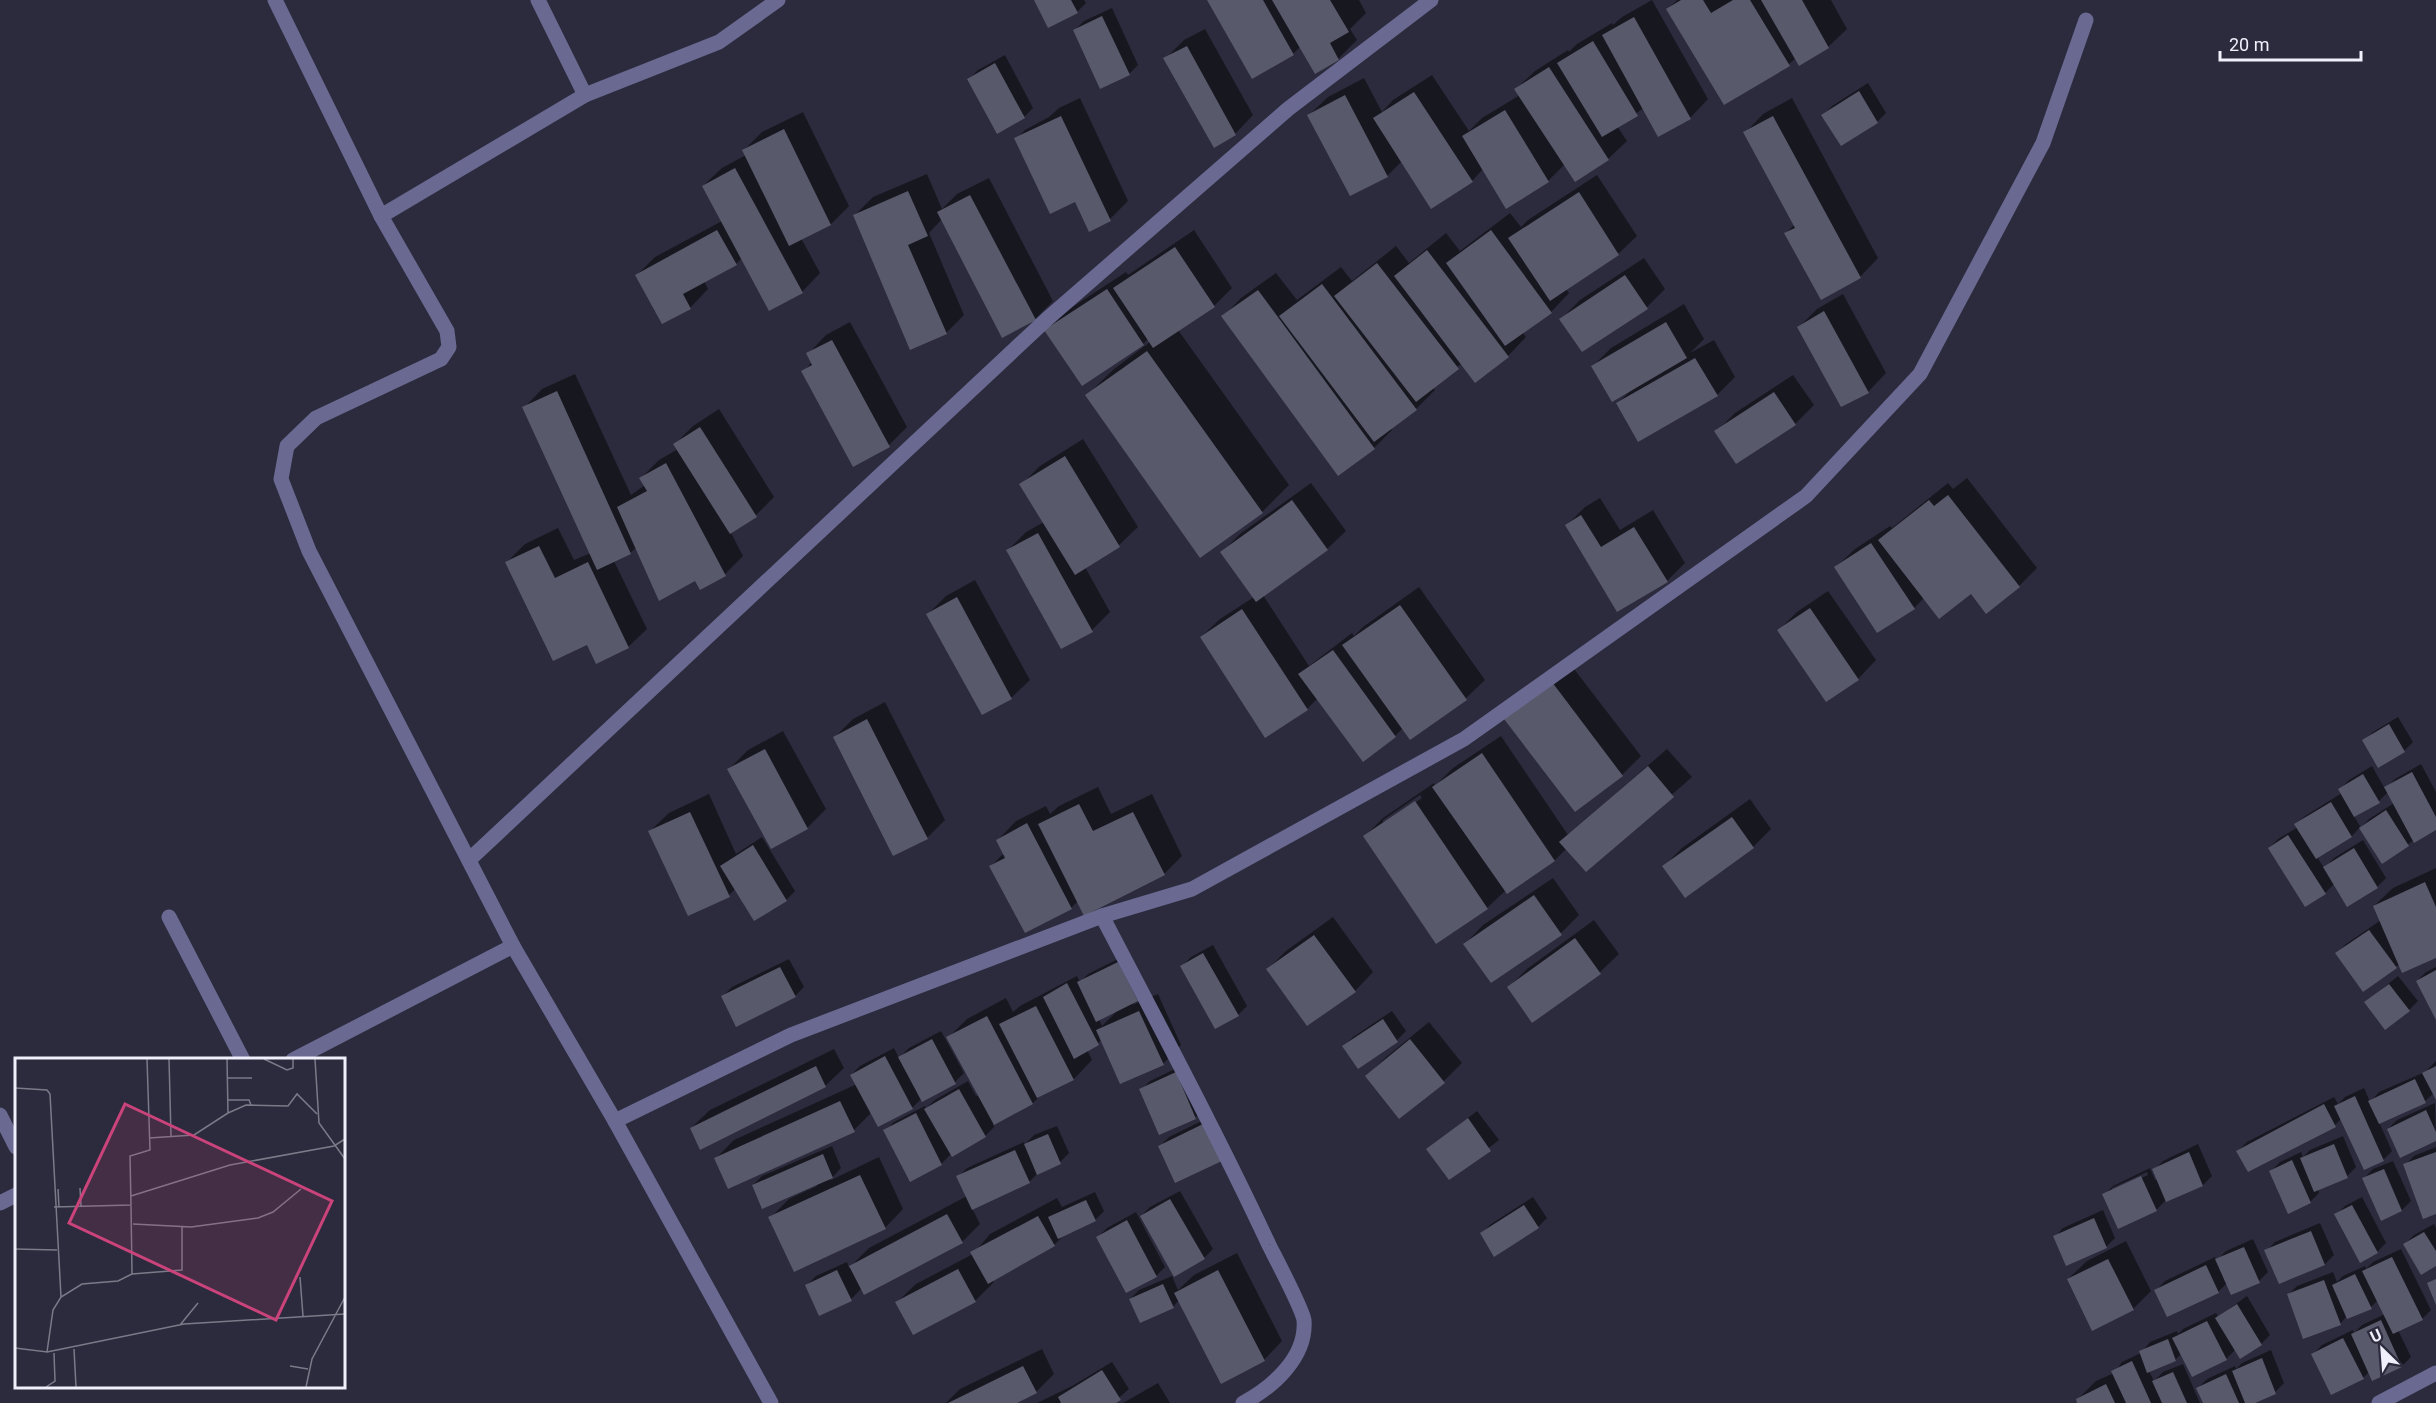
<svg xmlns="http://www.w3.org/2000/svg" width="2436" height="1403" font-family="Roboto,sans-serif">
<style>
.shadow{fill:#0007;fill-rule:evenodd}
.building{fill:#59596c}
.lines{fill:none;stroke-linecap:round;stroke-linejoin:round}
.street{stroke:#6a6991;stroke-width:15}
.inset-road{fill:none;stroke:#7a7a89;stroke-width:1.5}
.view{fill:#cb437b;fill-opacity:0.15;stroke:#cb437b;stroke-width:3}
.inset-edge{fill:none;stroke:#eff0fc;stroke-width:3}
</style>
<rect width="100%" height="100%" fill="#2c2b3d"/>
<!-- shadow -->
<g class="shadow">
<path d="M1035,0h49l2,3 -9,9z"/>
<path d="M1209,0h150l7,13 -16,16 7,11 -19,19 -37,-13 -8,8z"/>
<path d="M1652,0l56,99 -18,19 -46,-10 -27,18 10,15 -19,18 -43,5 -17,17 -65,-12 -11,12 -70,-20 -15,15 -78,-61 19,-18 36,-19 18,34 11,-12 39,-25 37,56 13,-13 38,-23 -4,-6 19,-18 33,-21 1,2 8,-8 35,-21 1,2 9,-8z"/>
<path d="M1677,0h154l16,29 -19,18 -32,11 -7,6 -65,39 -56,-94z"/>
<path d="M1112,8l26,57 -9,9 -54,-44 9,-9z"/>
<path d="M1205,29l48,86 -18,19 -70,-75 19,-19z"/>
<path d="M1005,55l28,53 -9,9 -27,15 -28,-53 9,-9z"/>
<path d="M1868,83l18,30 -9,9 -54,-7 9,-9z"/>
<path d="M1080,98l48,103 -18,18 -35,-19 -59,-61 9,-9 24,-13 10,-9z"/>
<path d="M1792,98l86,160 -18,19 -74,-44 9,-9 -50,-91 18,-19z"/>
<path d="M803,112l46,94 -18,18 -30,14 19,35 -18,19 -60,-34 -6,6 -32,17 4,8 -18,19 -53,-33 18,-18 67,-36 -19,-35 19,-18 24,-13 -2,-5 18,-18z"/>
<path d="M927,174l15,35 15,-15 32,-16 64,123 -18,18 -93,-100 -13,14 35,82 -18,18 -92,-117 19,-19z"/>
<path d="M1597,175l40,61 -19,18 -52,35 3,4 -18,19 -29,20 4,5 -18,19 -46,7 -30,24 3,3 -19,19 -25,19 1,2 -18,18 -151,-131 18,-19 35,-25 21,27 44,-33 11,14 44,-35 13,17 37,-30 14,18 50,-38 11,14 7,-7z"/>
<path d="M1194,230l38,58 -18,18 -36,24 111,155 -27,27 -175,-117 27,-26 36,-27 -2,-3 -5,5 -97,-14 19,-18 61,-40 2,3z"/>
<path d="M1644,258l21,31 -18,18 -86,12 19,-19z"/>
<path d="M1843,294l43,79 -18,19 -69,-65 18,-18z"/>
<path d="M1684,304l20,35 -14,14 24,-13 21,37 -18,18 -99,8 12,-12 -37,-25 18,-18z"/>
<path d="M850,322l57,105 -18,18 -86,-73 9,-10 -4,-8 18,-19z"/>
<path d="M575,374l56,121 14,-10 -4,-7 18,-18 19,-11 -3,-5 18,-18 26,-17 55,88 -18,18 -26,16 13,25 -18,18 -29,5 -59,-32 -7,6 -16,8 33,68 -19,18 -41,-4 -80,-81 18,-18 33,-16 16,32 17,-7 -67,-145 18,-19z"/>
<path d="M1793,375l21,30 -19,19 -59,38 -20,-30 19,-19z"/>
<path d="M1083,439l55,88 -19,18 -34,22 25,45 -18,18 -31,17 -53,-97 18,-18 18,-10 -23,-37 19,-19z"/>
<path d="M1967,478l70,90 -18,18 -95,12 -10,10 -78,-41 19,-18 35,-23 2,2 56,-45 5,6z"/>
<path d="M1311,483l35,48 -19,18 -64,46 46,71 43,-33 2,3 9,-9 56,-40 66,93 -19,18 -56,40 -7,-10 -8,8 -77,-38 -11,11 -106,-72 19,-18 34,-22 -32,-45 18,-18z"/>
<path d="M1600,498l20,32 33,-20 32,53 -18,18 -49,29 -51,-85 18,-18z"/>
<path d="M975,580l55,100 -19,18 -83,-84 18,-18z"/>
<path d="M1828,591l48,69 -18,19 -79,-49 18,-18z"/>
<path d="M1571,665l70,91 -19,19 -47,35 -69,-90z"/>
<path d="M885,702l60,118 -18,18 -92,-101 18,-18z"/>
<path d="M2398,717l15,25 -9,9 -40,-10 9,-9z"/>
<path d="M783,731l43,78 -19,19 -78,-59 19,-19z"/>
<path d="M1501,736l67,99 99,-86 25,28 -106,93 -19,-22 -12,12 -48,32 -1,-2 -19,18 -122,-72 18,-18 51,-35 1,3 18,-18zM1420,795l2,3 -39,26v-4z"/>
<path d="M2421,764l15,28v36l-22,12 -31,22 -23,-35 -8,9 -35,21 7,11 10,-10 29,-18 23,38 -9,9 -42,-4 -10,10 -56,-45 9,-9 20,-12 -2,-3 9,-8 37,-23 -2,-4 9,-9 23,-14 13,23 10,-10zM2388,792l6,11 -25,16 -8,9 -7,-12 25,-15z"/>
<path d="M1098,787l13,27 41,-20 30,62 -18,18 -86,27 -7,7 -80,-42 13,-13 -6,-13 18,-19 30,-15 4,8 9,-8z"/>
<path d="M709,794l27,60 26,-17 33,54 -9,9 -50,-12 -7,7 -79,-64 19,-18z"/>
<path d="M1750,799l21,30 -18,18 -89,19 18,-18z"/>
<path d="M2436,868v89l-36,6 -4,4 -59,-14 9,-9 35,-24 -7,-14 19,-18z"/>
<path d="M1553,878l26,37 -18,18 -96,11 18,-19z"/>
<path d="M1333,917l40,55 -18,19 -87,-22 18,-18z"/>
<path d="M1594,920l25,34 -19,18 -67,49 -24,-34 18,-18z"/>
<path d="M1213,945l34,61 -9,9 -56,-49 9,-9z"/>
<path d="M1128,954l18,37 -14,14 26,-11 23,51 -18,19 -61,-24 -15,10 5,10 -18,19 -33,16 -8,8 -40,21 1,3 -9,9 -34,18 -10,10 -31,16 -25,-49 9,-9 31,-16 1,2 9,-8 33,-19 8,15 3,-1 -31,-57 19,-19 39,-21 7,14 7,-6 57,-30 3,6 8,-8zM1119,1009l-17,17 -3,-7z"/>
<path d="M789,959l15,28 -9,9h-72l9,-9z"/>
<path d="M2436,967v49l-19,-35 9,-9z"/>
<path d="M2398,976l20,25 -9,9 -43,-8z"/>
<path d="M1392,1011l14,20 -9,9 -39,27 -14,-21 9,-9z"/>
<path d="M1429,1022l33,41 -18,18 -45,36 -32,-41 18,-18z"/>
<path d="M941,1031l23,42 -9,9 -33,16 -9,9 -34,18 -7,-13 -18,18 -138,28 18,-18 123,-56 -6,-9 9,-9 34,-18 5,10 10,-10z"/>
<path d="M834,1049l10,19 -19,18 -134,42 19,-18z"/>
<path d="M2436,1061v36l-2,-4 -9,8 -46,21 13,29 -9,9 -18,8 -24,-49 -6,6 -97,26 9,-9 87,-45 4,7 7,-7 19,-9 6,14 9,-10 46,-20z"/>
<path d="M1185,1064l20,44 -9,9 -36,16 -19,-43 9,-9z"/>
<path d="M2435,1103l1,36 -48,-10 9,-9z"/>
<path d="M1477,1111l22,29 -49,38 -22,-29z"/>
<path d="M1214,1115l16,36 -70,-5 9,-9z"/>
<path d="M1057,1126l12,27 -9,9 -21,10 -10,10 -57,26 8,16 -18,18 -100,46 -11,11 -44,-14 9,-9 31,-14 2,6 20,-20 98,-52 -9,-19 9,-9 57,-26 1,2 9,-9z"/>
<path d="M2343,1136l13,31 -9,9 -29,13 1,4 -9,9 -39,-31 9,-9 21,-10 2,5 7,-7z"/>
<path d="M2198,1144l14,32 -9,9 -36,14 -11,11 -52,-15 9,-9 37,-18 5,12 3,-1 -4,-9 9,-9zM2147,1172l1,3 -36,16v-3z"/>
<path d="M832,1146l9,22 -12,13 50,-24 24,52 -18,19 -115,-10 19,-19 28,-13 -1,-3 -63,2 9,-9z"/>
<path d="M2436,1147v66l-31,-48 9,-9z"/>
<path d="M2393,1161l18,40 -9,9 -21,9 -17,-41 9,-9z"/>
<path d="M1180,1191l33,58 -9,9 -63,-42 9,-9z"/>
<path d="M1095,1192l9,19 -9,9 -30,14 -11,11 -62,35 2,2 -19,19 -78,1 19,-18 57,-30 17,-20 67,-36 5,9z"/>
<path d="M1533,1197l14,21 -9,9 -56,6 9,-9z"/>
<path d="M2362,1197l24,46 -9,9 -41,-37 9,-9z"/>
<path d="M2103,1210l12,28 -9,9 -51,-10 8,-9z"/>
<path d="M1136,1212l29,55 -9,9 -58,-39 9,-9z"/>
<path d="M2320,1223l14,32 -9,9 -46,18 -13,-31 9,-9z"/>
<path d="M2434,1224l2,4v36l-31,-20 9,-9z"/>
<path d="M2253,1239l15,33 -9,9 -32,2 -9,9 -62,-2 9,-9 50,-24 2,3 9,-9z"/>
<path d="M2126,1241l25,50 -18,18 -65,-30 19,-18z"/>
<path d="M2401,1249l30,61 -9,9 -24,11 13,27 -9,9 -32,5 -7,7 -50,-24 9,-9 31,-15 1,3 8,-8 23,-11 -7,-14 -7,7 -24,9 -7,8 -52,-29 9,-9 36,-14 4,10 6,-6 22,-10 1,3 7,-7z"/>
<path d="M1237,1253l45,88 -18,19 -85,-60 -6,7 -43,-8 9,-9 33,-14 6,14 16,-15z"/>
<path d="M2247,1296l23,39 -9,9 -20,13 -5,-8 -10,10 -44,-6 -7,7 -26,11 5,10 9,-9 20,-8 17,39h-121l-2,-3 19,-19 18,-8 8,-11 19,-9 9,-11 27,-11 1,3 5,-5 33,-16 2,4z"/>
<path d="M1042,1349l12,25 -18,18 -22,11h-68l14,-14z"/>
<path d="M2271,1350l13,33 -9,9 -23,11h-47l-7,-15 9,-9 28,-13 1,3 6,-6z"/>
<path d="M1112,1362l17,27 -16,14h-76l35,-17z"/>
<path d="M1158,1383l12,20h-47z"/>
</g>
<!-- building -->
<g class="building">
<path d="M1034,0h37l7,13 -30,15z"/>
<path d="M1207,0h56l31,55 -42,24z"/>
<path d="M1272,0h58l19,32 -19,11 9,17 -24,14z"/>
<path d="M1681,0h22l8,13 22,-13h17l40,66 -66,39 -58,-96z"/>
<path d="M1761,0h41l27,48 -30,18z"/>
<path d="M1102,16l28,59 -30,14 -27,-59z"/>
<path d="M1634,17l57,102 -33,18 -56,-102z"/>
<path d="M1593,41l45,75 -36,21 -45,-74z"/>
<path d="M1187,46l49,89 -22,13 -51,-90z"/>
<path d="M995,63l30,55 -28,16 -30,-55z"/>
<path d="M1549,67l60,93 -34,22 -61,-93z"/>
<path d="M1859,91l19,32 -37,23 -20,-31z"/>
<path d="M1414,92l59,90 -42,27 -58,-91z"/>
<path d="M1345,95l43,82 -38,19 -43,-81z"/>
<path d="M1505,110l44,72 -43,27 -44,-73z"/>
<path d="M1061,116l50,105 -22,11 -14,-30 -25,12 -36,-76z"/>
<path d="M1773,116l88,162 -40,22 -37,-67 11,-5 -52,-96z"/>
<path d="M784,129l47,96 -42,21 -47,-96z"/>
<path d="M735,168l68,125 -34,18 -67,-125z"/>
<path d="M908,191l20,45 -20,9 39,89 -37,16 -57,-135z"/>
<path d="M1579,192l40,63 -69,46 -42,-63z"/>
<path d="M970,195l66,125 -34,18 -65,-126z"/>
<path d="M717,230l20,35 -54,29 8,15 -29,15 -27,-49z"/>
<path d="M1491,230l61,83 -47,33 -59,-83z"/>
<path d="M1175,247l40,60 -62,41 -40,-60z"/>
<path d="M1427,250l82,107 -34,26 -81,-107z"/>
<path d="M1377,263l82,106 -43,33 -82,-106z"/>
<path d="M1625,275l23,34 -66,43 -23,-33z"/>
<path d="M1322,284l95,126 -43,32 -95,-126z"/>
<path d="M1107,289l37,56 -62,41 -38,-56z"/>
<path d="M1258,290l117,159 -37,27 -117,-160z"/>
<path d="M1824,311l45,82 -28,14 -44,-80z"/>
<path d="M1666,322l21,36 -75,44 -21,-36z"/>
<path d="M832,340l58,107 -37,20 -52,-96 11,-6 -6,-12z"/>
<path d="M1147,351l116,162 -63,45 -115,-163z"/>
<path d="M1695,358l23,38 -80,46 -22,-39z"/>
<path d="M557,391l74,163 -34,16 -75,-163z"/>
<path d="M1774,392l22,33 -60,39 -22,-33z"/>
<path d="M700,427l57,90 -27,17 -57,-90z"/>
<path d="M1065,456l55,91 -45,28 -56,-91z"/>
<path d="M666,463l60,113 -26,14 -5,-9 -36,20 -42,-94 30,-16 -8,-13z"/>
<path d="M1948,495l72,92 -34,27 -15,-20 -32,25 -61,-79 51,-40 5,6z"/>
<path d="M1292,500l36,50 -72,52 -36,-50z"/>
<path d="M1581,515l20,32 33,-20 34,55 -51,30 -52,-87z"/>
<path d="M1038,533l55,99 -32,17 -55,-99z"/>
<path d="M1871,543l44,66 -38,24 -43,-66z"/>
<path d="M539,546l16,32 33,-16 41,86 -33,16 -9,-19 -34,16 -48,-99z"/>
<path d="M957,597l55,102 -30,16 -56,-101z"/>
<path d="M1400,605l67,95 -57,40 -68,-95z"/>
<path d="M1810,608l49,72 -33,22 -49,-72z"/>
<path d="M1242,609l66,101 -43,28 -65,-101z"/>
<path d="M1333,650l63,87 -33,25 -65,-88z"/>
<path d="M1552,682l71,94 -48,36 -71,-93z"/>
<path d="M867,719l61,120 -35,17 -60,-119z"/>
<path d="M2389,724l16,28 -27,16 -16,-28z"/>
<path d="M765,749l43,80 -37,20 -44,-80z"/>
<path d="M1482,753l73,108 -48,33 -75,-107z"/>
<path d="M1648,766l26,31 -88,75 -27,-30z"/>
<path d="M2412,772l24,45v13l-22,13 -30,-56z"/>
<path d="M2363,774l17,29 -26,14 -16,-28z"/>
<path d="M1415,801l73,108 -52,35 -73,-108z"/>
<path d="M2331,802l21,35 -36,22 -22,-35z"/>
<path d="M1079,804l14,27 40,-19 32,63 -81,41 -46,-92z"/>
<path d="M2386,810l23,36 -27,18 -23,-36z"/>
<path d="M690,812l40,85 -42,19 -40,-85z"/>
<path d="M1732,817l22,31 -69,50 -23,-32z"/>
<path d="M1027,823l45,86 -47,24 -36,-67 16,-8 -9,-18z"/>
<path d="M2288,835l38,59 -21,13 -37,-59z"/>
<path d="M753,845l34,56 -33,20 -34,-55z"/>
<path d="M2354,848l24,40 -31,19 -24,-40z"/>
<path d="M2425,882l11,25v51l-34,15 -29,-67z"/>
<path d="M1534,895l28,40 -71,48 -28,-39z"/>
<path d="M2369,930l28,38 -34,24 -28,-39z"/>
<path d="M1314,935l42,57 -49,34 -41,-57z"/>
<path d="M1575,938l26,36 -69,49 -25,-36z"/>
<path d="M1203,953l36,63 -24,13 -35,-63z"/>
<path d="M1118,962l20,39 -42,21 -19,-40z"/>
<path d="M780,967l16,30 -60,30 -15,-31z"/>
<path d="M2436,970v50l-20,-39z"/>
<path d="M1067,983l32,62 -25,14 -31,-62z"/>
<path d="M2389,984l21,27 -25,19 -21,-28z"/>
<path d="M1036,1006l38,74 -37,18 -38,-74z"/>
<path d="M1139,1011l25,54 -44,19 -24,-54z"/>
<path d="M987,1016l46,88 -39,21 -48,-88z"/>
<path d="M1383,1019l15,23 -40,27 -16,-23z"/>
<path d="M932,1039l24,45 -34,18 -24,-45z"/>
<path d="M1410,1039l35,44 -46,36 -34,-43z"/>
<path d="M885,1056l28,53 -35,18 -28,-52z"/>
<path d="M816,1066l10,21 -126,63 -10,-22z"/>
<path d="M2436,1066v34l-14,-27z"/>
<path d="M1176,1072l20,47 -37,16 -20,-46z"/>
<path d="M2415,1079l11,24 -47,21 -11,-23z"/>
<path d="M959,1089l27,48 -34,20 -28,-48z"/>
<path d="M2355,1096l29,65 -20,9 -30,-64z"/>
<path d="M840,1101l15,31 -127,57 -14,-31z"/>
<path d="M2324,1104l12,23 -88,45 -12,-21z"/>
<path d="M2426,1110l10,22v9l-36,17 -13,-29z"/>
<path d="M916,1113l26,52 -32,17 -27,-52z"/>
<path d="M1468,1118l23,33 -42,29 -23,-31z"/>
<path d="M1205,1123l17,38 -47,22 -17,-37z"/>
<path d="M1048,1134l13,30 -24,11 -13,-31z"/>
<path d="M2334,1144l14,34 -34,14 -14,-34z"/>
<path d="M1015,1150l15,33 -58,27 -16,-34z"/>
<path d="M2189,1152l14,34 -37,16 -14,-33z"/>
<path d="M2436,1152v62l-13,5 -20,-55z"/>
<path d="M823,1154l10,24 -71,31 -10,-24z"/>
<path d="M2292,1160l19,43 -23,11 -19,-43z"/>
<path d="M2384,1169l18,42 -21,10 -19,-43z"/>
<path d="M860,1175l26,54 -92,43 -26,-55z"/>
<path d="M2141,1176l16,35 -39,18 -16,-35z"/>
<path d="M1170,1199l35,60 -31,18 -34,-61z"/>
<path d="M1086,1200l10,21 -38,18 -10,-22z"/>
<path d="M1524,1205l15,23 -45,29 -14,-24z"/>
<path d="M2352,1205l26,48 -18,10 -26,-49z"/>
<path d="M947,1214l16,29 -99,52 -15,-29z"/>
<path d="M1038,1216l17,30 -67,38 -18,-32z"/>
<path d="M2094,1218l13,30 -41,18 -13,-30z"/>
<path d="M1127,1220l30,57 -31,16 -30,-56z"/>
<path d="M2311,1231l14,34 -46,19 -15,-34z"/>
<path d="M2424,1232l12,19v15l-15,9 -18,-31z"/>
<path d="M2244,1247l16,36 -29,12 -16,-36z"/>
<path d="M2392,1257l31,63 -30,14 -31,-63z"/>
<path d="M2108,1259l26,51 -42,21 -25,-52z"/>
<path d="M2206,1265l13,28 -52,24 -13,-27z"/>
<path d="M958,1269l18,33 -63,33 -18,-33z"/>
<path d="M837,1270l15,31 -33,15 -14,-31z"/>
<path d="M1218,1270l47,91 -44,23 -47,-91z"/>
<path d="M2355,1274l17,35 -25,10 -15,-34z"/>
<path d="M2436,1279v26l-9,-22z"/>
<path d="M2324,1280l17,45 -38,14 -16,-45z"/>
<path d="M1163,1284l11,24 -34,15 -11,-24z"/>
<path d="M2237,1304l25,41 -22,14 -25,-41z"/>
<path d="M2381,1320l21,47 -30,14 -21,-47z"/>
<path d="M2207,1321l20,39 -35,17 -20,-39z"/>
<path d="M2343,1338l21,41 -33,16 -20,-41z"/>
<path d="M2168,1339l8,22 -29,12 -8,-22z"/>
<path d="M2262,1358l14,36 -21,9h-10l-13,-32z"/>
<path d="M2132,1361l19,42h-25l-15,-32z"/>
<path d="M1023,1366l14,27 -20,10h-69z"/>
<path d="M1102,1370l19,30 -5,3h-55l-3,-6z"/>
<path d="M2173,1372l14,31h-25l-10,-22z"/>
<path d="M2226,1374l13,29h-36l-7,-15z"/>
<path d="M2106,1384l9,19h-38l-1,-4z"/>
</g>
<g class="lines">
<!-- street -->
<g class="street">
<path d="M275,0l106,216 66,115 2,16 -8,12 -125,59 -29,28 -6,33 28,72 204,395 -220,114"/>
<path d="M538,0l47,95"/>
<path d="M381,216l204,-121 134,-53 59,-42"/>
<path d="M469,860l578,-541 241,-210 143,-109"/>
<path d="M1102,916c57,109 115,218 167,329 7,14 33,63 35,75 3,37 -31,67 -61,83"/>
<path d="M169,917l74,143"/>
<path d="M513,946l102,175 156,282"/>
<path d="M0,1115l16,32"/>
<path d="M615,1121l176,-86 311,-119 90,-27 272,-150 342,-243 114,-122 123,-231 43,-123"/>
<path d="M0,1203l16,-8"/>
<path d="M2379,1403l57,-30"/>
</g>
</g>
<!-- overview -->
<g transform="translate(15 1058)">
<rect width="330" height="330" fill="#2c2b3d"/>
<path class="inset-road" d="M154,1l2,77M249,1l23,11 6,-2v-9M300,1l4,64 26,36M212,20h25M0,30l32,2 3,4 11,203M212,42h22l2,5M213,55l18,-8 42,1 9,-12 20,20M134,80l45,-3 34,-22 -1,-54M65,130l1,18M43,131l1,18M116,138l99,-31 104,-19 11,-7M39,149l77,-2 -1,-49 20,-6 -3,-91M118,166l58,3 67,-9 15,-6 28,-23M0,191l42,1M117,216l50,-4v-44M285,219l3,39M165,267l18,-22M0,290l32,4 6,-42 8,-13 21,-13 36,-3 14,-7 -1,-69M59,291l2,38M32,294l137,-28 161,-10M275,308l18,3M31,329l9,-6 -1,-28M291,329l6,-28 33,-62"/>
<path class="view" d="M110,46l207,97 -56,119 -207,-97z"/>
<rect width="330" height="330" class="inset-edge"/>
</g>
<!-- north arrow -->
<g transform="translate(2382 1349) rotate(335)" stroke="#2c2b3d" stroke-width="4.5" paint-order="stroke">
<path d="M0-4.5L10 22L0 15L-10 22Z" fill="#eff0fc"/>
<text y="-9" font-size="16" font-weight="bold" text-anchor="middle" fill="#eff0fc">U</text>
</g>
<!-- scale -->
<path d="M2220 51v9h141v-9" fill="none" stroke="#eff0fc" stroke-width="3"/>
<text x="2229" y="51" font-size="18" fill="#eff0fc" stroke="#2c2b3d" stroke-width="4.5" paint-order="stroke">20 m</text>
</svg>
